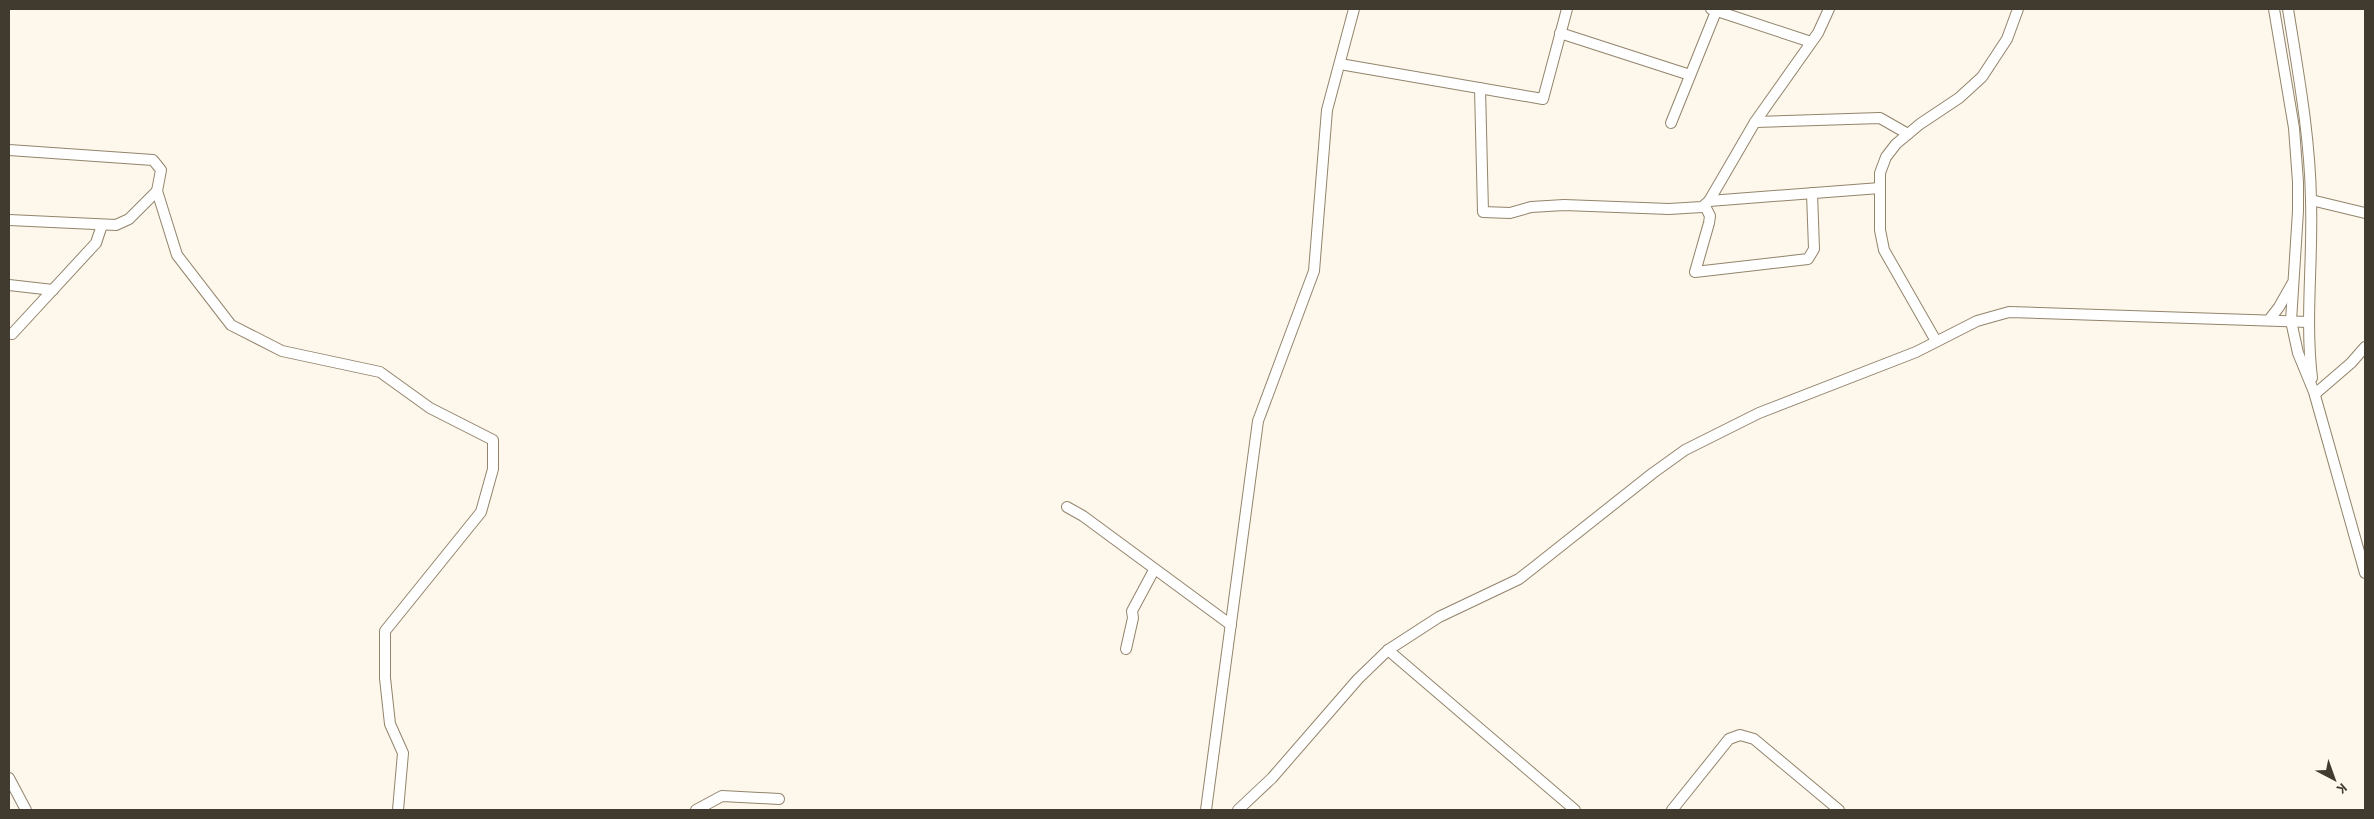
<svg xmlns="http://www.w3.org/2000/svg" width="2374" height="819" font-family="'Alegreya Sans',sans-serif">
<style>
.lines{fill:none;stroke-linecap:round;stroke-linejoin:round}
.minor-casing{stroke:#93846b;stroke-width:12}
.minor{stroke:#fff;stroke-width:10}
</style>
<rect width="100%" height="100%" fill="#fdf7ec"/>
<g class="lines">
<!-- minor casing -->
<g class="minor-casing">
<g id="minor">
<path d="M1711,9l100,33"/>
<path d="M2274,9l20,119 4,54v29l-7,110 7,32 16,39 51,181"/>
<path d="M2288,9c10,63 22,127 23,191 2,60 -6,119 1,178"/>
<path d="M1560,33l130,42"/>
<path d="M1340,64l203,35 24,-90"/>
<path d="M1480,88l3,124 27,1 21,-6 33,-2 105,4 33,-2 7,-6 46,-79 63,-89 11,-24"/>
<path d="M1755,122l125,-4 28,16"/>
<path d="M1671,123l46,-114"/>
<path d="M9,150l144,10 8,10 -4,21 20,64 54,70 51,26 98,21 50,36 63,32v29l-12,43 -96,119v47l5,46 13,29 -5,57"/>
<path d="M2311,200l54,13"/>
<path d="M1709,201l171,-13"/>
<path d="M1705,206l5,10 -1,7 -14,49 113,-13 6,-10 -2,-56"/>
<path d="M9,220l107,5 13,-6 28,-28"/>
<path d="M9,285l44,5"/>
<path d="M2269,320l10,-13 13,-23"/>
<path d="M12,334l84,-91 6,-18"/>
<path d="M1936,341l-52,-91 -4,-20v-57l6,-16 10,-13 24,-20 39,-26 23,-21 25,-38 11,-30"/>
<path d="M2315,394l36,-31 14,-16"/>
<path d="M1067,507l16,9 148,109"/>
<path d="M1126,649l7,-31 -1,-7 22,-41"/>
<path d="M1388,650l187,160"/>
<path d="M9,778l17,32"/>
<path d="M696,810l26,-14 57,3"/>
<path d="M1206,810l52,-389 56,-150 13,-161 27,-101"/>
<path d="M1238,810l34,-32 86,-99 30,-29 51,-33 80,-38 134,-106 32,-23 74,-37 157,-61 61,-31 32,-9 299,10"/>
<path d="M1672,810l57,-71 11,-4 14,4 85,71"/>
</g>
</g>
<!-- minor -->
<use href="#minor" class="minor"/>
</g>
<!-- border -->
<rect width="2374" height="819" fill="none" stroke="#403a2f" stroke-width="20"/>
<!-- north arrow -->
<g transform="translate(2334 779) rotate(139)" stroke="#fdf7ec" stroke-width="4" paint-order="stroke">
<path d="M0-4L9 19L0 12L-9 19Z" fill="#403a2f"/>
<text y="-8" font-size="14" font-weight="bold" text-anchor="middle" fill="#403a2f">K</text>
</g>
</svg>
